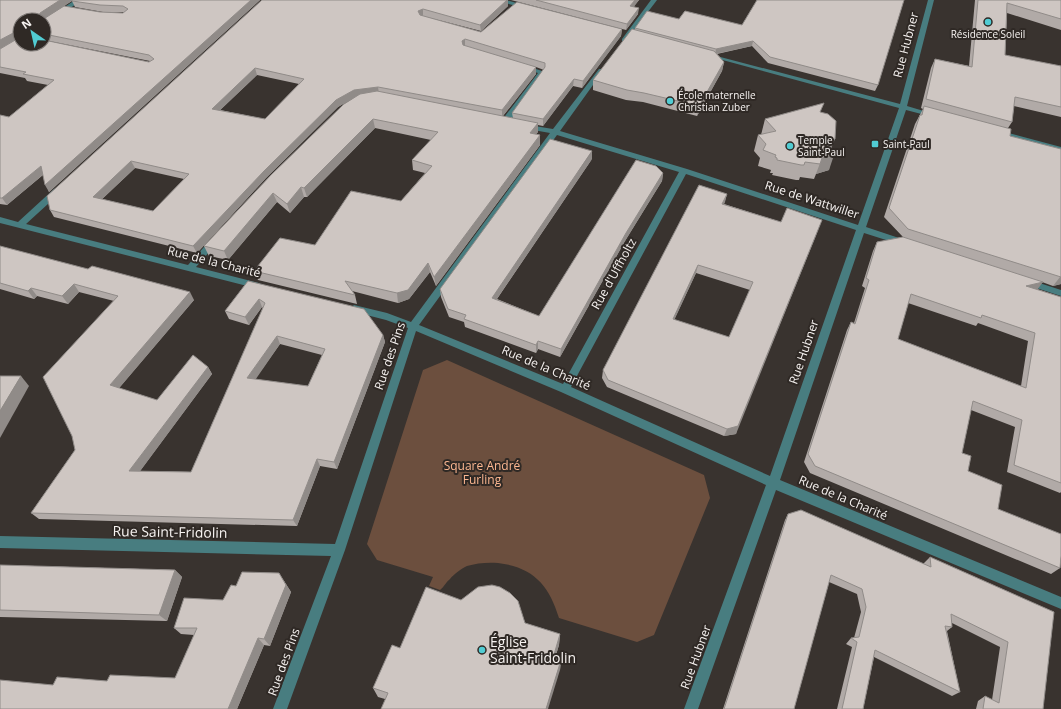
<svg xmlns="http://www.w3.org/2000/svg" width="1061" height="709" font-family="'Open Sans',sans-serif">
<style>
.green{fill:#6c4f3e}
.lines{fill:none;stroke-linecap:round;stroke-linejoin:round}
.minor{fill:#487d80;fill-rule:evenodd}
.wall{fill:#b1aaa7;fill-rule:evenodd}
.shaded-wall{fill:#908b88}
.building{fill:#cec6c2;stroke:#908b88;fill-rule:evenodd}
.poi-dot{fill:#51ccd3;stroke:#2f2925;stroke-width:1.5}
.labels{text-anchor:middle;stroke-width:4;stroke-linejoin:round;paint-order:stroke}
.far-poi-label{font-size:10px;fill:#f7f3f1;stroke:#2f2925;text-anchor:start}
.street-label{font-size:12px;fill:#f7f3f1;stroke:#2f2925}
.park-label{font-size:12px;fill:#fcb791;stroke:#2f2925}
.near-street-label{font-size:14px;fill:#f7f3f1;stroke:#2f2925}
.near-poi-label{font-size:14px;fill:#f7f3f1;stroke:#2f2925;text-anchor:start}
</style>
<rect width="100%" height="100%" fill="#39332f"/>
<!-- green -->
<path class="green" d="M447,360l257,115 6,23 -56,137 -17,7 -78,-24c-10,-33 -26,-51 -61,-55 -9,-1 -22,0 -31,3 -5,2 -13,8 -17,13 -4,3 -6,8 -10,11l-11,-4 4,-9 -56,-17 -10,-16 56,-174z"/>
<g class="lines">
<!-- minor -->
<g class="minor">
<path d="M75,0h7l-38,26v-5z"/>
<path d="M495,0h11l24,7 -3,2z"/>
<path d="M651,0h6l-31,41h-4v-2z"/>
<path d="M928,0h6l-27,106 30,9 -4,2 -27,-7 -40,117 42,14 1,2 -4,3 -41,-13 -84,247 281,117v12l-285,-119 -78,219h-14l82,-224 -205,-93 -145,-61 -71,219 -58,159h-14l58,-153 -331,-8v-12l335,8 73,-216 -22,-8 -35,-9 -2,-2 5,-4 33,8 24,9 139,-189 -28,-5v-4l31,5 46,-60h4v2l-43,60 127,38 171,56 41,-117 -195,-53 5,-1 191,50zM557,135l122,37 -116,212 -144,-59zM686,174l170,56 -86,246 -199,-89z"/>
<path d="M524,65l21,7 -37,52h-6v-4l36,-47 -16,-5 -1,-1z"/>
<path d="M994,130h3l64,17v4l-67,-17z"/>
<path d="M57,188l3,1 1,2 -1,2 -34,31 162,41 24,-27h6l1,2 -1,2 -22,25 63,16 5,3 -5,3 -259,-66v-6l18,5 36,-33z"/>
<path d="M1027,279l34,11v6l-37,-12 -2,-2z"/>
</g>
</g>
<!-- wall -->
<g class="wall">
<path d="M0,0h260l-211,192 -6,-17 -36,30 -7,-1v-89l9,2 39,-32 -21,-4 -2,-3 -25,-5zM72,1l3,6 28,5h21l-1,1 -23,-1 -47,1zM44,20v20l106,21 -1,1 -129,-18z"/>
<path d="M262,0h246v6l-27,25 -58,-15 58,16 141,-3 -1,7 -39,52 -9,-2 -30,40 -5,-1v7l-2,2 4,1v10l-104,141 -6,-14 -21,27 -11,4 -46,-12 3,4 2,9 -99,-24 -4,-9 61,-26 86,-44 24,-28 -12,-3 -1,-10 19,-20 -56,-12 -68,69h-3l-14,16 -13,-11 -49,58 -19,-4 -5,-10 151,-149 -17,10 -72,71 -69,75 -143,-36 -4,-7zM536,67l8,3 -32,43 1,5 -10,-2 33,-42zM257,75l42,9 -34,35 -45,-9zM135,168l49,11 -31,32 -51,-12z"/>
<path d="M511,0h128l-5,6 4,8 -12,16z"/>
<path d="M975,0h86v30l-54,-17 -2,42 56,11v51l-47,-11 -2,16 -4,6 2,8 51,13v135l-8,2 -11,-4 -5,7 24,8v195l-1,1 -53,-21 8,-45 -44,-17 -9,43 6,18 30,38 62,59 -9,6 -241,-101 -6,-11 43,-132 4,-8 3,1 11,-35 -3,-2 11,-35 4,-9 26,-5 -19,-20 31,-93 8,-15 -2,-1 10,-40 4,-9 34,7zM908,303l68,23 2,-3 50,18 -7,45 -123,-47z"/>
<path d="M685,11l193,74 -3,6 -107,-28 -16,-17 -35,8 7,8 -2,9 -25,45 -54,-14 -17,-2 -33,-10v-10l42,-50v-2l44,-9z"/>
<path d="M821,112l10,39 -2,19 -13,4 -2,5 -14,-2 -1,3h-3l-24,-5 1,-2h-3l1,-3 -13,-4 2,-8 -6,-7 4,-16h3l4,-16z"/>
<path d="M592,159l-95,140 42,17 124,-143 -1,8 -37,60 -65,116 -22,-8 -2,4 -71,-26 -1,-5 -15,-5 -8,-20 -1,-8z"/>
<path d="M727,194l-3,10 57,18 -45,212 -12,2 -117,-49 -5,-9 1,-8zM696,273l54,17 -21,47 -55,-17z"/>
<path d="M0,246l194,54 -75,88 38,12 51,-33 4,7 -72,97 51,1 72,-164 -1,-1 -13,18 -20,-6 -4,-8 23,-30 135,54 2,7 -48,127 -17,-3 -23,60 -258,-7 -8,-6 44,-63 39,-149 -35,-9 -11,12 -31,-8 -3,3 -34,-10zM280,344l42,11 -14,31 -53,-7z"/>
<path d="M788,514l136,50v-1l6,-6 124,55 -11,97h-67l2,-8 7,-5 7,4 8,-53 -48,-24v4l-5,4 13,61 -8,4 -78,-39 -11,52h-26l15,-62 -6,-3 5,-6h3l7,-26 -4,-18 -28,-12 -35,127h-71l62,-189z"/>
<path d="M0,565l175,5 7,7 -15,44 -167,-4z"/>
<path d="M284,581l7,11 -21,54 -6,-1 -27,64 -184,-24 54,-4 68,-3 19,-43 -13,-1 -7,-6 49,-28 13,-14z"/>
<path d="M525,623l35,11 -1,11 -4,13 6,2 -1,10 -175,29 -7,-2 -5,-9 27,-40z"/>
</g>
<!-- shaded-wall -->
<g class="shaded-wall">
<path d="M60,0h13l-30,20h-4l1,-7z"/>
<path d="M251,0h9l-211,192 -4,-7z"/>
<path d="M507,0h1v6l-27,25 -1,-6z"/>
<path d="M635,0h4l-9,12v-6z"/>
<path d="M639,8l-1,6 -12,16 1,-6z"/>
<path d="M423,9v7l-4,2 -1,-7z"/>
<path d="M622,29l-1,7 -39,52 1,-7z"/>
<path d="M17,31l3,6 -20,12v-9z"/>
<path d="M465,39v7l-3,2v-7z"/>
<path d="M753,41l-1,5 -37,8 1,-5z"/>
<path d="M724,62l-2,9 -25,45 2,-10z"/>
<path d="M536,67v7l-34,43v-7z"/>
<path d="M255,68l2,7 -43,41 -2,-7z"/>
<path d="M574,79l-1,7 -30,40v-7z"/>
<path d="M378,87l1,7 -24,3 -17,10 -72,71 -69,75 -4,-7 71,-75 72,-71 18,-10z"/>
<path d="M373,119l2,9 -68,69 -3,-9z"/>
<path d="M538,123v9l-8,10v-9z"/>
<path d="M540,135v10l-104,141 -2,-9z"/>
<path d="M835,139l-6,15 -7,-11z"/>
<path d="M592,151v8l-100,147v-8z"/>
<path d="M834,155l-5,15 -13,4 -2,5 8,-21z"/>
<path d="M131,161l4,7 -38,36 -4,-7z"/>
<path d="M41,166l4,7 -38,32 -5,-7z"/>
<path d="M663,173l-1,8 -37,60 -65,116 1,-8 65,-116z"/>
<path d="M301,187l3,10 -14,16 -3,-9z"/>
<path d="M273,193l4,9 -49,58 -4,-9z"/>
<path d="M727,194l-2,8 -5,10 2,-8z"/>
<path d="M819,228l-83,206 -12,2 3,-7z"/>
<path d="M428,263l2,9 -21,27 -11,4 -1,-10z"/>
<path d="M698,265l-2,8 -25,54 2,-8z"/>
<path d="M1060,277h1v7l-8,2z"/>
<path d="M1043,282l-6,8 -11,-4z"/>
<path d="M74,284l5,8 -11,12 -6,-8z"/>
<path d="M31,288l6,8 -3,3 -6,-8z"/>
<path d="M190,292l4,8 -79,93 -5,-8z"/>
<path d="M259,299l3,8 -13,18 -4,-8z"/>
<path d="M383,335l2,7 -48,127 -3,-7z"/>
<path d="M277,336l3,8 -29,42 -4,-8z"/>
<path d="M538,341v8l-2,4v-8z"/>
<path d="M208,367l4,7 -77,104 -6,-7z"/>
<path d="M21,376l8,10 -29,52v-27z"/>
<path d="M317,459l3,7 -23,60 -4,-6z"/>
<path d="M175,570l7,7 -15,44 -8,-6z"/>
<path d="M279,573l12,19 -21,54 -6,-7z"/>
<path d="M560,634l-1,11 -7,23 1,-10z"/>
<path d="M258,638l6,7 -27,64h-9z"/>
<path d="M561,660l-1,10 -12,39h-2z"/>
</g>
<!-- building -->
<g class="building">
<path d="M0,0h60l-20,13 -1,6 1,1h-20v24h24v-4l105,22 5,-3 -5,-4 -105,-21v-14h-2l22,-14 36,6 23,1 5,-4 -5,-3 -23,-1 -28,-4v-1h179l-206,185 -4,-19 -39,32h-2v-83l9,2 45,-37 -31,-6 3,-2 -26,-5v-18l17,-10v-8l-17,9z"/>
<path d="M262,0h245l-27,25 -57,-16 -5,2 2,4 61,17 36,-30 105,27 -39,52 -9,-2 -31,40 -31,-6 33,-46v-4l-80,-24 -3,2 1,4 73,22 -34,43 -124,-23 -24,3 -18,10 -72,71 -71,75 -143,-36 -3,-14zM255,68l49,11 -39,40 -53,-10zM131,161l58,13 -36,37 -60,-14z"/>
<path d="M536,0h99l-5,6 9,2 -12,16z"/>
<path d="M757,0h147l-26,85 -108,-28 -17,-16 -37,8 -81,-21 12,-17 32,8 6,-8 57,14z"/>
<path d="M978,0h83v19l-54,-16 -2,52 56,11v41l-46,-10 -3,25 -86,-23 9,-40 37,8z"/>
<path d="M632,29l82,22 10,11 -25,44 -55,-13 -17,-3 -34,-10z"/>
<path d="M377,91l161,32 -8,10 10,2 -106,142 -6,-14 -20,27 -11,3 -52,-12 10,14 -101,-24 26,-33 35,7 36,-54 50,10 31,-35 -20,-6 26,-28 -65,-13 -69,69 -3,-1 -14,17 -14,-11 -49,58 -20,-5 67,-71 73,-71 16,-10z"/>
<path d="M824,103l-4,9 8,2 8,7 -1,18 -13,4 12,12 -12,3 -2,6 -15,-2 -1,3h-3l-24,-5v-2l-2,-1 1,-2 -13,-5 3,-6 -8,-9 18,-4 -11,-12z"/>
<path d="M924,106l87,23 -1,7 51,13v128l-153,-48 -19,-21 31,-93h2z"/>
<path d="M550,139l42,12 -100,147 47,18 97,-156 20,6 7,7 -37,60 -65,116 -23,-8 -2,4 -72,-26 2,-4 -18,-6 -8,-20z"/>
<path d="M699,185l28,9 -5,10 59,18 6,-14 35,12 -84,206 -11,3 -119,-49 -5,-10zM698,265l55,17 -24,55 -56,-18z"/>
<path d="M903,237l140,45 -17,4 35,11v186l-47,-18 8,-45 -49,-19 -11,52 9,3 -3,15 34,14 -4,24 63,25v22l-1,12 -245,-102 -7,-12 43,-132 4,2 14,-44 -3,-2 11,-36zM911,294l70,24 1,-3 53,18 -9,55 -128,-49z"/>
<path d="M0,246l88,23 4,-3 98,26 -80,93 47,15 36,-45 15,12 -79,104 62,1 74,-169 -6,-4 -14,18 -20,-6 23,-30 116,28 19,26 -49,127 -17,-3 -24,61 -262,-7 44,-63 -3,-14 -29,-59 75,-81 -44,-12 -12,12 -31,-8 -3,3 -28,-8zM277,336l48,13 -17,37 -61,-8z"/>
<path d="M0,376h21l-21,35z"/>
<path d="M801,510l130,57 -1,-10 124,55 -11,97h-60l2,-13 14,7 9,-61 -57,-28 1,13 -7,-1 15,66 -85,-42 -12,59h-21l15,-67 -6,-4 8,-1 7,-30 -4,-18 -31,-14 -37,134h-70l64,-195z"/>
<path d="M0,565l175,5 -16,45 -159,-5z"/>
<path d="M242,572l37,1 7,12 -22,54 -6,-1 -30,71h-228v-29l53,5 4,-8 50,4 3,-6 65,3 22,-50h-23l10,-30 39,2 8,-15 5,1z"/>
<path d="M492,585l8,2 10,6 8,8 7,22 35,11 -7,24 8,2 -15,49h-165l7,-16 -15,-5 19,-43 8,3 26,-61 35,13 17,-13z"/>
</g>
<!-- markers -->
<g class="poi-dot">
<circle cx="988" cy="22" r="4"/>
<circle cx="670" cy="101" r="4"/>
<rect x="871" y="140" width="8" height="8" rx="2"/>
<circle cx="790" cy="146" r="4"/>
<circle cx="482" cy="650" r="4"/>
</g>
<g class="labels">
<!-- far-poi labels -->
<g class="far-poi-label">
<text x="988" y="38" text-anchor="middle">Résidence Soleil</text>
<text x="678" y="99">École maternelle<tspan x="678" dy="12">Christian Zuber</tspan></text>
<text x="798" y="144">Temple<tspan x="798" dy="12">Saint-Paul</tspan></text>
<text x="883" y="148">Saint-Paul</text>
</g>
<!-- street labels -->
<g class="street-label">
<text transform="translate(906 45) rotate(-75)" y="4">Rue Hubner</text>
<text transform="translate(812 200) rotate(18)" y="4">Rue de Wattwiller</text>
<text transform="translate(214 262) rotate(14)" y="4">Rue de la Charité</text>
<text transform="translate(614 274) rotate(-61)" y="4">Rue d'Uffholtz</text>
<text transform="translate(804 352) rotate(-71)" y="4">Rue Hubner</text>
<text transform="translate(390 356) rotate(-71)" y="4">Rue des Pins</text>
<text transform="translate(546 368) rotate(23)" y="4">Rue de la Charité</text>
<text transform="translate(843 498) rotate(23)" y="4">Rue de la Charité</text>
<text transform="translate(696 657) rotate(-70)" y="4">Rue Hubner</text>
<text transform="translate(284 662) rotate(-70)" y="4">Rue des Pins</text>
</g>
<!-- park labels -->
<g class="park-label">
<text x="482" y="470">Square André<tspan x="482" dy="14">Furling</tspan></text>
</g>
<!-- near-street labels -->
<g class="near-street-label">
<text transform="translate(170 532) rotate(1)" y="5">Rue Saint-Fridolin</text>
</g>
<!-- near-poi labels -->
<g class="near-poi-label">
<text x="490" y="647">Église<tspan x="490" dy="16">Saint-Fridolin</tspan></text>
</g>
</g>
<!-- north arrow -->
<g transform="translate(32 32) rotate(326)"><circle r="19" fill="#2f2925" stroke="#7f7a77"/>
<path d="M0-3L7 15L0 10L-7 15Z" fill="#51ccd3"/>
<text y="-6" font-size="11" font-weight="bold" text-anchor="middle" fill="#f7f3f1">N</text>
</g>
</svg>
